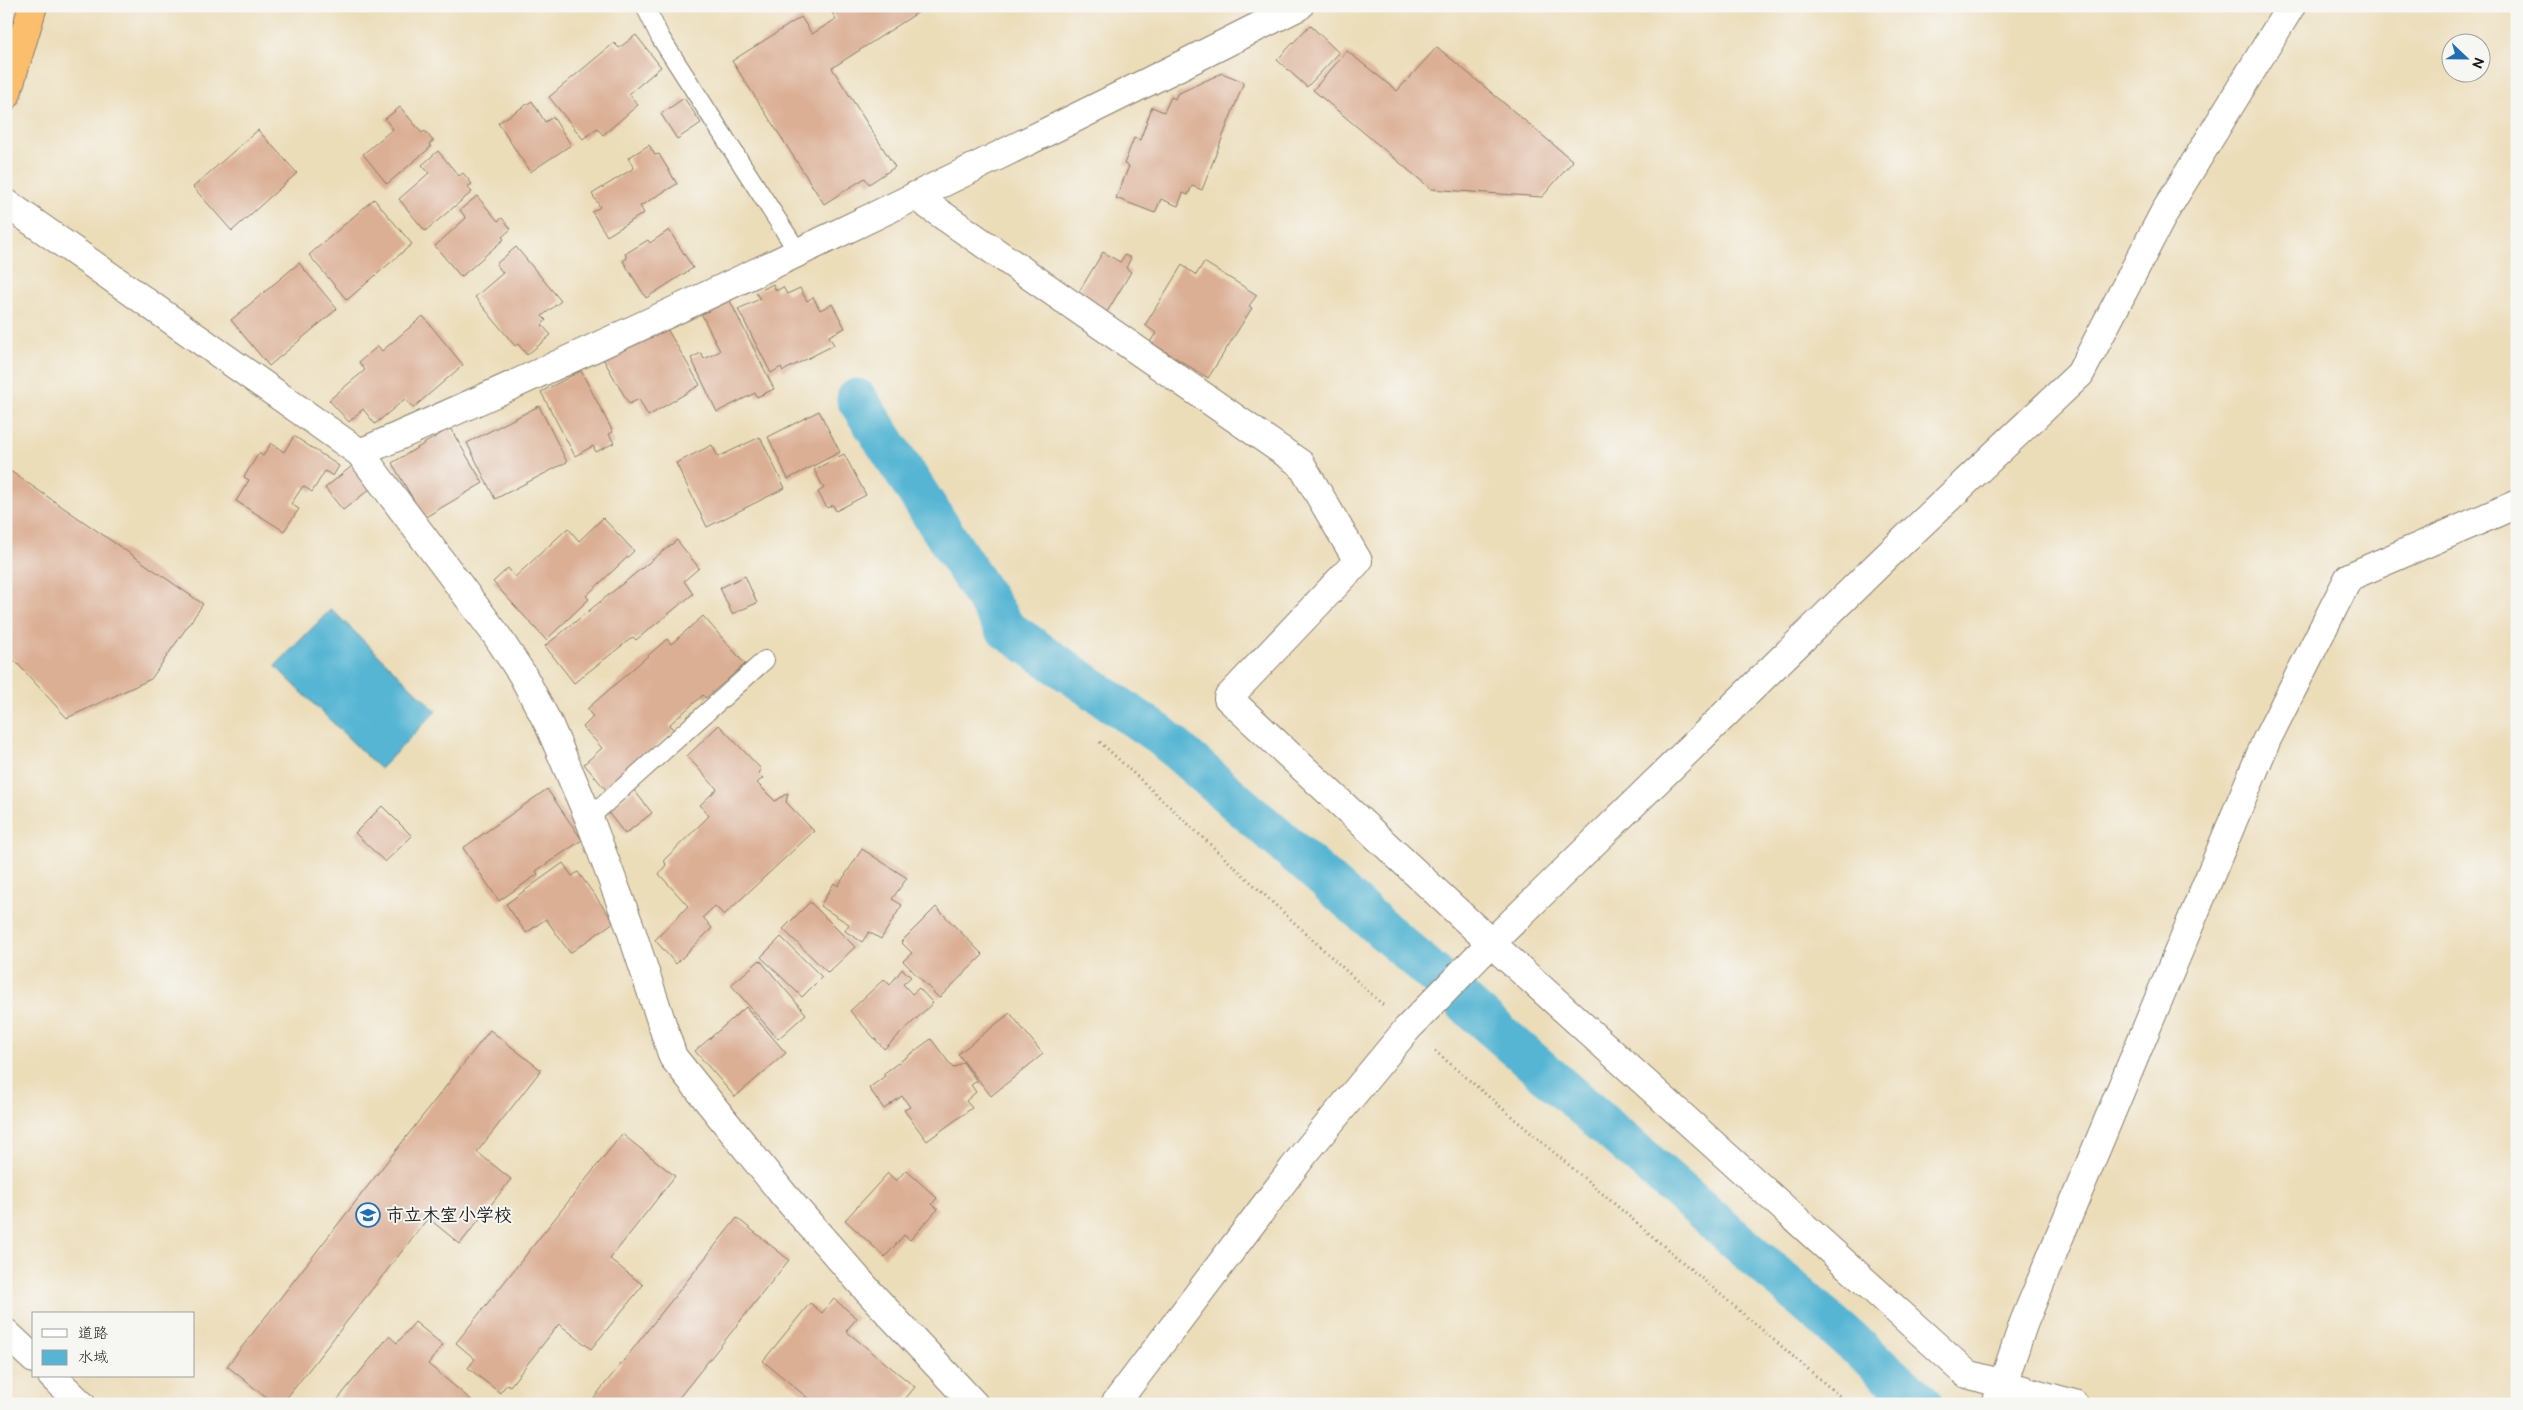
<svg xmlns="http://www.w3.org/2000/svg" width="2523" height="1410" font-family="'Balsamiq Sans','Klee One',sans-serif">
<style>
.water{fill:#55b5d3;stroke:#386878}
.lines{fill:none;stroke-linecap:round;stroke-linejoin:round}
.canal{stroke:#55b5d3;stroke-width:41}
.building{fill:#dbaf94}
.service-casing{stroke:#847c6a;stroke-width:20}
.minor-casing{stroke:#847c6a;stroke-width:30}
.trunk-casing{stroke:#847c6a;stroke-width:30}
.path{stroke:#847c6a;stroke-width:3;stroke-dasharray:1 4;stroke-linecap:butt}
.service{stroke:#fff;stroke-width:18}
.minor{stroke:#fff;stroke-width:28}
.trunk{stroke:#fabe6d;stroke-width:28}
.labels{text-anchor:middle;stroke-width:4;stroke-linejoin:round;paint-order:stroke}
.poi-label{font-size:18px;font-weight:bold;fill:#1c1c1c;stroke:#f6f6f2;text-anchor:start}
</style>
<rect width="100%" height="100%" fill="#f6f6f2"/>
<filter id="ink" filterUnits="userSpaceOnUse"><feTurbulence type="fractalNoise" baseFrequency=".02" numOctaves="2"/><feDisplacementMap in="SourceGraphic" scale="10" xChannelSelector="R" yChannelSelector="G"/><feConvolveMatrix kernelMatrix="1 2 1 2 8 2 1 2 1" color-interpolation-filters="sRGB"/></filter>
<filter id="wash" filterUnits="userSpaceOnUse"><feTurbulence type="fractalNoise" baseFrequency=".0096" numOctaves="4" result="noise"/><feDisplacementMap in="SourceGraphic" scale="20" xChannelSelector="R" yChannelSelector="G"/><feGaussianBlur stdDeviation="1.12" result="paint"/><feColorMatrix in="noise" values="0 0 0 0 0 0 0 0 0 0 0 0 0 0 0 0 0 1.4 0 .05"/><feComposite in="paint" operator="in"/></filter>
<g filter="url(#wash)">
<rect width="100%" height="100%" fill="#ecddb9"/>
<!-- water -->
<path class="water" d="M331,609l105,102 -56,58 -105,-103z"/>
<g class="lines">
<!-- canal -->
<g class="canal">
<path d="M857,399l149,230 154,106 276,241"/>
<path d="M1464,1002l459,402"/>
</g>
</g>
<g id="blocks">
<!-- building -->
<g class="building">
<path d="M828,6h100l-96,62 63,99 -26,17 -4,-6 -41,26 -92,-143 69,-44 11,17 24,-15z"/>
<path d="M1310,25l29,28 -32,34 -30,-27z"/>
<path d="M636,35l25,32 -32,27 9,11 -35,30 -6,-7 -14,11 -34,-42 65,-54 5,5z"/>
<path d="M1437,47l136,114 -31,36 -111,-8 -118,-99 34,-39 50,40z"/>
<path d="M1222,73l22,9 -42,108 -10,-4 -4,9 -5,-2 -5,13 -17,-7 -6,14 -39,-15 13,-32 -5,-2 10,-26 6,2 12,-33 12,5 7,-15 4,2 2,-5z"/>
<path d="M684,98l17,25 -24,16 -16,-25z"/>
<path d="M532,101l13,21 8,-5 18,28 -41,27 -32,-49z"/>
<path d="M400,107l22,26 3,-2 8,10 -4,3 2,3 -44,37 -24,-30 30,-25 -8,-10z"/>
<path d="M258,130l39,43 -65,58 -39,-44z"/>
<path d="M649,145l6,10 4,-1 18,30 -37,22 4,7 -37,23 -15,-24 8,-5 -8,-13 42,-26 -6,-10z"/>
<path d="M438,151l21,25 4,-3 9,11 -5,3 5,5 -47,39 -26,-32 30,-26 -7,-8z"/>
<path d="M477,196l21,25 4,-3 9,11 -9,8 2,2 -43,38 -26,-31 31,-28 -6,-8z"/>
<path d="M374,199l38,45 -65,56 -38,-45z"/>
<path d="M669,230l24,38 -47,30 -23,-37 4,-3 -2,-4 23,-14 2,3z"/>
<path d="M516,247l45,54 -19,15 4,4 -4,5 9,10 -24,20 -9,-11 -3,2 -40,-49 28,-24 -7,-9z"/>
<path d="M1103,252l17,10 5,-7 6,3 -5,10 5,4 -24,40 -30,-17z"/>
<path d="M1204,262l53,33 -8,11 3,2 -44,70 -58,-36 6,-9 -11,-8 37,-60 14,10z"/>
<path d="M299,263l38,46 -68,57 -38,-46z"/>
<path d="M773,284l3,7 7,-4 4,7 13,-6 7,13 6,-4 7,13 12,-6 13,24 -16,8 5,9 -51,26 -2,-4 -10,6 -33,-64 22,-10 -4,-6z"/>
<path d="M728,297l46,92 -17,8 -2,-4 -38,19 -26,-54 10,-5 3,6 16,-8 -20,-40z"/>
<path d="M423,316l40,49 -50,43 -8,-9 -30,25 -12,-15 -14,13 -20,-22 36,-30 -6,-8 19,-16 4,5z"/>
<path d="M663,322l37,63 -52,31 -9,-17 -10,5 -27,-47z"/>
<path d="M581,371l32,61 -4,2 5,9 -18,9 -3,-6 -18,10 -34,-64z"/>
<path d="M539,406l28,56 -72,37 -28,-56z"/>
<path d="M819,411l21,41 -52,27 -20,-42z"/>
<path d="M450,428l33,55 -59,35 -32,-55z"/>
<path d="M294,436l45,30 -6,10 -8,-5 -13,21 -9,-6 -12,18 8,5 -15,22 -48,-30 13,-21 -5,-3 15,-24 4,3 8,-13 13,9z"/>
<path d="M760,437l25,51 -78,39 -31,-64 36,-18 6,12z"/>
<path d="M844,454l22,41 -30,16 -3,-6 -6,3 -9,-16 6,-4 -10,-18z"/>
<path d="M352,466l18,23 -27,21 -18,-22z"/>
<path d="M6,468l197,136 -52,75 -84,39 -61,-67z"/>
<path d="M603,518l31,33 -48,45 3,3 -43,41 -53,-58 15,-14 7,9 53,-49 11,13z"/>
<path d="M677,540l22,28 -15,13 9,13 -57,46 -3,-3 -59,46 -29,-37z"/>
<path d="M745,576l12,27 -25,11 -12,-26z"/>
<path d="M703,616l42,48 -39,34 -3,-3 -34,30 5,5 -68,60 -22,-26 18,-16 -19,-21 10,-10 -6,-8 80,-70 4,5z"/>
<path d="M719,725l42,44 -2,5 4,4 -6,5 18,18 13,-8 -2,9 28,29 -90,84 -9,-9 -12,11 9,11 -36,36 -21,-24 33,-34 -29,-32 7,-9 -2,-5 45,-44 -9,-11 17,-16 -30,-33z"/>
<path d="M547,789l35,51 -46,31 2,3 -39,27 -36,-53z"/>
<path d="M634,790l18,23 -27,21 -18,-23z"/>
<path d="M382,806l30,30 -27,26 -30,-29z"/>
<path d="M862,849l45,29 -15,21 10,6 -21,34 -12,-7 -7,10 -17,-11 4,-7 -29,-18 14,-23 4,3z"/>
<path d="M563,863l9,13 6,-4 36,50 -44,31 -24,-34 -20,14 -20,-29z"/>
<path d="M810,902l45,45 -27,26 -45,-44z"/>
<path d="M936,907l47,48 -44,43 -36,-37 9,-8 -11,-11z"/>
<path d="M781,937l41,40 -20,20 -41,-40z"/>
<path d="M760,960l46,54 -28,25 -47,-54z"/>
<path d="M902,969l9,8 -8,7 9,10 7,-6 14,15 -49,46 -34,-38 34,-32 6,6z"/>
<path d="M746,1007l40,46 -51,44 -40,-46z"/>
<path d="M1010,1013l33,41 -52,42 -33,-42z"/>
<path d="M490,1030l51,40 -64,82 34,27 -51,65 -32,-26 -146,186h-8l-47,-38z"/>
<path d="M931,1039l22,29 10,-6 14,19 -6,4 5,7 -10,9 6,7 -45,33 -23,-31 6,-3 -8,-11 -18,13 -15,-21 16,-12 -2,-2z"/>
<path d="M622,1134l53,42 -65,83 33,26 -52,64 -32,-25 -49,62 -3,-2 -7,9 -32,-25 7,-9 -19,-16z"/>
<path d="M906,1170l31,28 -5,6 6,5 -28,31 -6,-5 -19,22 -40,-37 43,-47 8,8z"/>
<path d="M737,1218l52,42 -115,144h-85z"/>
<path d="M834,1299l23,19 -11,13 69,56 -14,17h-86l-52,-43 47,-58 12,10z"/>
<path d="M415,1322l28,23 -15,19 48,40h-142l55,-68 8,7z"/>
</g>
</g>
</g>
<g filter="url(#ink)">
<use href="#blocks" fill-opacity="0" stroke="#847c6a" stroke-width="1"/>
<g class="lines">
<!-- service casing -->
<g class="service-casing">
<g id="service">
<path d="M645,6l15,31 138,215"/>
<path d="M589,818l176,-158"/>
</g>
</g>
<!-- minor casing -->
<g class="minor-casing">
<g id="minor">
<path d="M915,196l386,268 57,97 -130,137 263,245 476,431 107,30"/>
<path d="M6,203l354,250 135,180 27,41 27,51 40,93 41,109 43,130 110,137 86,98 105,112"/>
<path d="M360,453c318,-139 630,-291 939,-447"/>
<path d="M6,1333l28,26"/>
<path d="M52,1376l29,28"/>
<path d="M1115,1404l189,-250 104,-126 83,-85 394,-385 195,-184 84,-161 127,-207"/>
<path d="M1996,1404l28,-82 243,-583 82,-162 168,-73"/>
</g>
</g>
<!-- trunk casing -->
<g class="trunk-casing">
<path id="trunk" d="M6,96l27,-90"/>
</g>
<!-- path -->
<g class="path">
<path d="M1100,742l283,263"/>
<path d="M1435,1051l414,353"/>
</g>
<!-- service -->
<use href="#service" class="service"/>
<!-- minor -->
<use href="#minor" class="minor"/>
<!-- trunk -->
<use href="#trunk" class="trunk"/>
</g>
</g>
<!-- icons -->
<defs>
<g id="school-ring" transform="scale(1.25)"><circle r="9.5" fill="#f6f6f2" stroke="#1f6fb2" stroke-width="1.5"/><path d="M0-5L7-2L0 1L-7-2ZM-4 1L0 2.5L4 1V4Q0 6-4 4Z" fill="#1f6fb2"/></g>
</defs>
<g fill-rule="evenodd">
<use href="#school-ring" x="368" y="1215"/>
</g>
<g class="labels">
<!-- poi labels -->
<g class="poi-label">
<text x="386" y="1221">市立木室小学校</text>
</g>
</g>
<!-- margin -->
<rect width="2523" height="1410" fill="none" stroke="#f6f6f2" stroke-width="25"/>
<!-- legend -->
<rect x="32" y="1312" width="162" height="65" fill="#f6f6f2" stroke="#9f9f9c"/>
<rect x="42" y="1329" width="25" height="8" fill="#ffffff" stroke="#9f9f9c"/>
<text x="78" y="1338" font-size="15" fill="#1c1c1c">道路</text>
<rect x="42" y="1350" width="25" height="15" fill="#55b5d3" stroke="#9f9f9c"/>
<text x="78" y="1362" font-size="15" fill="#1c1c1c">水域</text>
<!-- north arrow -->
<g transform="translate(2466 58) rotate(112)"><circle r="24" fill="#f6f6f2" stroke="#9f9f9c"/>
<path d="M0-4L9 19L0 12L-9 19Z" fill="#1f6fb2"/>
<text y="-8" font-size="14" font-weight="bold" text-anchor="middle" fill="#1c1c1c">N</text>
</g>
</svg>
